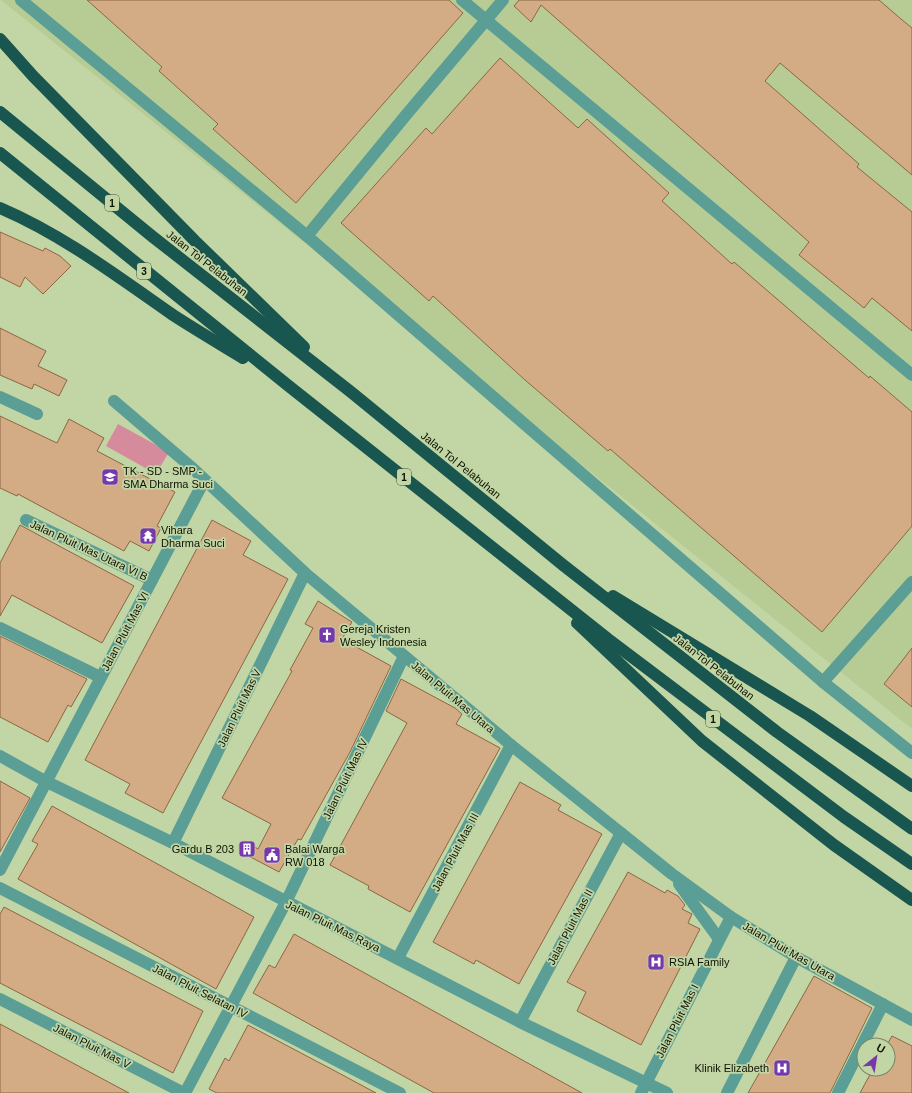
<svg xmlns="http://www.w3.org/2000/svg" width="912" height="1093" font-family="Arial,sans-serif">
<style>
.built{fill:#b7cc94}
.green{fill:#d58b9c}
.building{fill:#d3ab84;stroke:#8c6743}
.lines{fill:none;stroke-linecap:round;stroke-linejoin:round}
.minor{stroke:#5b9e95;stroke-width:12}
.highway{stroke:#19564f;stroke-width:12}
.labels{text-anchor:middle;stroke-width:3.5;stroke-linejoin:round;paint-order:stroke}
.shield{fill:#c2d5a4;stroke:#434d33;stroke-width:1}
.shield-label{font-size:10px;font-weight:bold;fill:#0d1303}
.street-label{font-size:11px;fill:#0d1303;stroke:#c2d5a4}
.poi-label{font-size:11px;fill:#0d1303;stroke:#c2d5a4;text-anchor:start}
</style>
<rect width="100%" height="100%" fill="#c2d5a4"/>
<!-- built -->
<path class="built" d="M1,0h911v729z"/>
<!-- green -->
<path class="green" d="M118,424l51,28 -13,22 -50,-28z"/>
<!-- building -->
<g class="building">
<path d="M87,0h362l14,13 -167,190 -83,-74 5,-5 -59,-53 3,-4z"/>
<path d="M519,0h360l22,19 11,9v147l-132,-112 -15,18 94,83 -2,3 55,45v119l-40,-33 -8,10 -65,-53 10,-13 -268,-237 -10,17 -17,-16z"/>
<path d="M500,58l78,70 9,-9 82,74 -7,8 70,63 2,-2 135,116 1,-2 42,36v114l-90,106 -212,-183 -2,2 -83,-71 -92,-84 -4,5 -88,-78 85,-95 6,6z"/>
<path d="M0,232l43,19 2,-3 15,8 11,10 -28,28 -18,-17 -5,10 -20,-10z"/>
<path d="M0,328l46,23 -8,15 29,14 -8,16 -25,-12 -2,5 -32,-14z"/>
<path d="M0,416l57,27 12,-24 35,19 -7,13 78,41 -18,34 4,2 -12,23 -19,-10 -6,10 -106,-57 -1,2 -17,-8z"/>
<path d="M212,520l39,21 -8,14 45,24 -125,234 -38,-20 5,-9 -45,-24z"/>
<path d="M20,525l114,61 -32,57 -90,-48 -12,21v-53z"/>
<path d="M318,601l34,21 -10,17 49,27 -41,86 -49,88 -3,-1 -19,33 -40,-21 6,-10 13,8 13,-25 -49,-26 70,-127 -2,-1 23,-42 -8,-4z"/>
<path d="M0,636l87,43 -16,28 -3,-2 -20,37 -48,-25z"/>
<path d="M912,648v59l-28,-23z"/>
<path d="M401,679l54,29 7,6 -6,10 44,24 -90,164 -42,-23 1,-3 -39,-21 77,-142 -21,-12z"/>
<path d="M0,781l30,17 -30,54z"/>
<path d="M520,782l41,23 -3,5 44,24 -83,150 -43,-24 -2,4 -41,-22z"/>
<path d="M52,806l202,111 -38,72 -198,-110 20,-35 -6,-3z"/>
<path d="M628,872l37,21 2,-3 11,6 7,9 -3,4 10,5 -4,9 12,6 -59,116 -64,-34 9,-19 -19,-10z"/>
<path d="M4,907l199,104 -30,62 -173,-90v-69z"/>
<path d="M294,934l212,117 76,42h-148l-181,-100 16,-28 6,3z"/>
<path d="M814,976l58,32 -42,85h-82z"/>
<path d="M0,1024l84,45 45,24h-129z"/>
<path d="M248,1025l87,46 41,22h-159l-8,-4 16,-31 4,3z"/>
<path d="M892,1036l20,10v47h-52l13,-24h15v-26z"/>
</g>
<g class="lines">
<!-- minor -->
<g class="minor">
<path d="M21,0l286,236 516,446 89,71"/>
<path d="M462,0l450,375"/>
<path d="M307,236l99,-121 97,-115"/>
<path d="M0,397l37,17"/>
<path d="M114,401l76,65 115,107 206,172 161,129 59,43 65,40 116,63"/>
<path d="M26,520l126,60"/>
<path d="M0,628l100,49"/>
<path d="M823,682l89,-100"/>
<path d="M0,756l45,25 128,62 347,179 147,71"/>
<path d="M173,843l132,-270"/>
<path d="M0,870l204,-389"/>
<path d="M679,884l40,55"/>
<path d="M0,888l400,205"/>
<path d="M398,958l113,-213"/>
<path d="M0,999l184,94"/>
<path d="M520,1022l101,-189"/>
<path d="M185,1093l101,-191 118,-246"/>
<path d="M641,1093l90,-176"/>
<path d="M727,1093l69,-136"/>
<path d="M838,1093l45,-89"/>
</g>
<!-- highway -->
<g class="highway">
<path d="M0,39l33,37 162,165 109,106"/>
<path d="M0,112l153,125 198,155 212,173 214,167 135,97"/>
<path d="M0,153l290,234 318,252 236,178 68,47"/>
<path d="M0,208c63,27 117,68 173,107 23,15 47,29 70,43"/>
<path d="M613,596l197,120 102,70"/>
<path d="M577,623l125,118 132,104 78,55"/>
</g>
</g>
<!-- icons -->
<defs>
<g id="school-square" transform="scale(0.9)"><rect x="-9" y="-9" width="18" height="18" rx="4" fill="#7738ad" stroke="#c2d5a4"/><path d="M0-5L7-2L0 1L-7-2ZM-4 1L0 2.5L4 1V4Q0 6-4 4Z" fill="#fff"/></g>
<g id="temple-square" transform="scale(0.9)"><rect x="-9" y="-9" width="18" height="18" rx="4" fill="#7738ad" stroke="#c2d5a4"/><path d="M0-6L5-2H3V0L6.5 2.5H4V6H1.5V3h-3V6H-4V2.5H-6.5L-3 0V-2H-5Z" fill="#fff"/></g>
<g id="church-square" transform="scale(0.9)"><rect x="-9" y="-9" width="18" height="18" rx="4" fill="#7738ad" stroke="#c2d5a4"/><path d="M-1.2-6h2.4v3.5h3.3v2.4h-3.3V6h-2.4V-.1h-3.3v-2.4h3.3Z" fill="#fff"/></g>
<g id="building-square" transform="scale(0.9)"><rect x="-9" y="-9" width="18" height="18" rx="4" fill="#7738ad" stroke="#c2d5a4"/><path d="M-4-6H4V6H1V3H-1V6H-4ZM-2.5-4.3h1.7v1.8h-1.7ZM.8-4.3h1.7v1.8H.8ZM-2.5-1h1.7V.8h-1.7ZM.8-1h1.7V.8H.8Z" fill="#fff"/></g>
<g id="civic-square" transform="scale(0.9)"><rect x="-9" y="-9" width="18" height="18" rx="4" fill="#7738ad" stroke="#c2d5a4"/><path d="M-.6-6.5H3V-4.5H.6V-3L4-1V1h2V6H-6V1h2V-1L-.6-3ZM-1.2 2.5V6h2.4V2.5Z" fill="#fff"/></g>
<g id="hospital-square" transform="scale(0.9)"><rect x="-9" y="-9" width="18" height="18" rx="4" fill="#7738ad" stroke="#c2d5a4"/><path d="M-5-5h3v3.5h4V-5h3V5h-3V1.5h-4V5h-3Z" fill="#fff"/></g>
</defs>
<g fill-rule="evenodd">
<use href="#school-square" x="110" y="477"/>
<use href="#temple-square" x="148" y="536"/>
<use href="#church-square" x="327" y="635"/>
<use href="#building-square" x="247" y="849"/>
<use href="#civic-square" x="272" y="855"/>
<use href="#hospital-square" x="656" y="962"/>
<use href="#hospital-square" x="782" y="1068"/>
</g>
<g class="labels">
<!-- shield labels -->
<g class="shield">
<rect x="105" y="195" width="14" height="16" rx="3"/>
<rect x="137" y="263" width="14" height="16" rx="3"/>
<rect x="397" y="469" width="14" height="16" rx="3"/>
<rect x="706" y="711" width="14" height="16" rx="3"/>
</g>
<g class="shield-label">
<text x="112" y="207">1</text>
<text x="144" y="275">3</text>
<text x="404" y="481">1</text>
<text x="713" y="723">1</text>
</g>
<!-- street labels -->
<g class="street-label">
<text transform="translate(207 263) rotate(38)" y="4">Jalan Tol Pelabuhan</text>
<text transform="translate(461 465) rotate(39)" y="4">Jalan Tol Pelabuhan</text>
<text transform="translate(89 550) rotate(25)" y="4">Jalan Pluit Mas Utara VI B</text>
<text transform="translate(125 631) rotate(-62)" y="4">Jalan Pluit Mas VI</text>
<text transform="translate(714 667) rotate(38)" y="4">Jalan Tol Pelabuhan</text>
<text transform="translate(453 697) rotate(40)" y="4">Jalan Pluit Mas Utara</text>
<text transform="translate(239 708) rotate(-64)" y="4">Jalan Pluit Mas V</text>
<text transform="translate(345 779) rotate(-64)" y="4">Jalan Pluit Mas IV</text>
<text transform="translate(455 852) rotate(-62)" y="4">Jalan Pluit Mas III</text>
<text transform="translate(333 926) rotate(26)" y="4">Jalan Pluit Mas Raya</text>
<text transform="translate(570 927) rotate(-62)" y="4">Jalan Pluit Mas II</text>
<text transform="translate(789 951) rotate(30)" y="4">Jalan Pluit Mas Utara</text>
<text transform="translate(200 991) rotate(27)" y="4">Jalan Pluit Selatan IV</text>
<text transform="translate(677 1021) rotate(-63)" y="4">Jalan Pluit Mas I</text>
<text transform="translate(92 1046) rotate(27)" y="4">Jalan Pluit Mas V</text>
</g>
<!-- poi labels -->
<g class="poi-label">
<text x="123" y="475">TK - SD - SMP -<tspan x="123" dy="13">SMA Dharma Suci</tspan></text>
<text x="161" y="534">Vihara<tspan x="161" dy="13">Dharma Suci</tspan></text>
<text x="340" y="633">Gereja Kristen<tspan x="340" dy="13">Wesley Indonesia</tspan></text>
<text x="234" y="853" text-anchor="end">Gardu B 203</text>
<text x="285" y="853">Balai Warga<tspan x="285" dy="13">RW 018</tspan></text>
<text x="669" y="966">RSIA Family</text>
<text x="769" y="1072" text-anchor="end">Klinik Elizabeth</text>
</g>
</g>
<!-- north arrow -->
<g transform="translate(876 1057) rotate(30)"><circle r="19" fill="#c2d5a4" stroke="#7a8764"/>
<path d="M0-3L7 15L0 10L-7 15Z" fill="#7738ad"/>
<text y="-6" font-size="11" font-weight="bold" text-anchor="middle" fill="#0d1303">U</text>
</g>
</svg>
